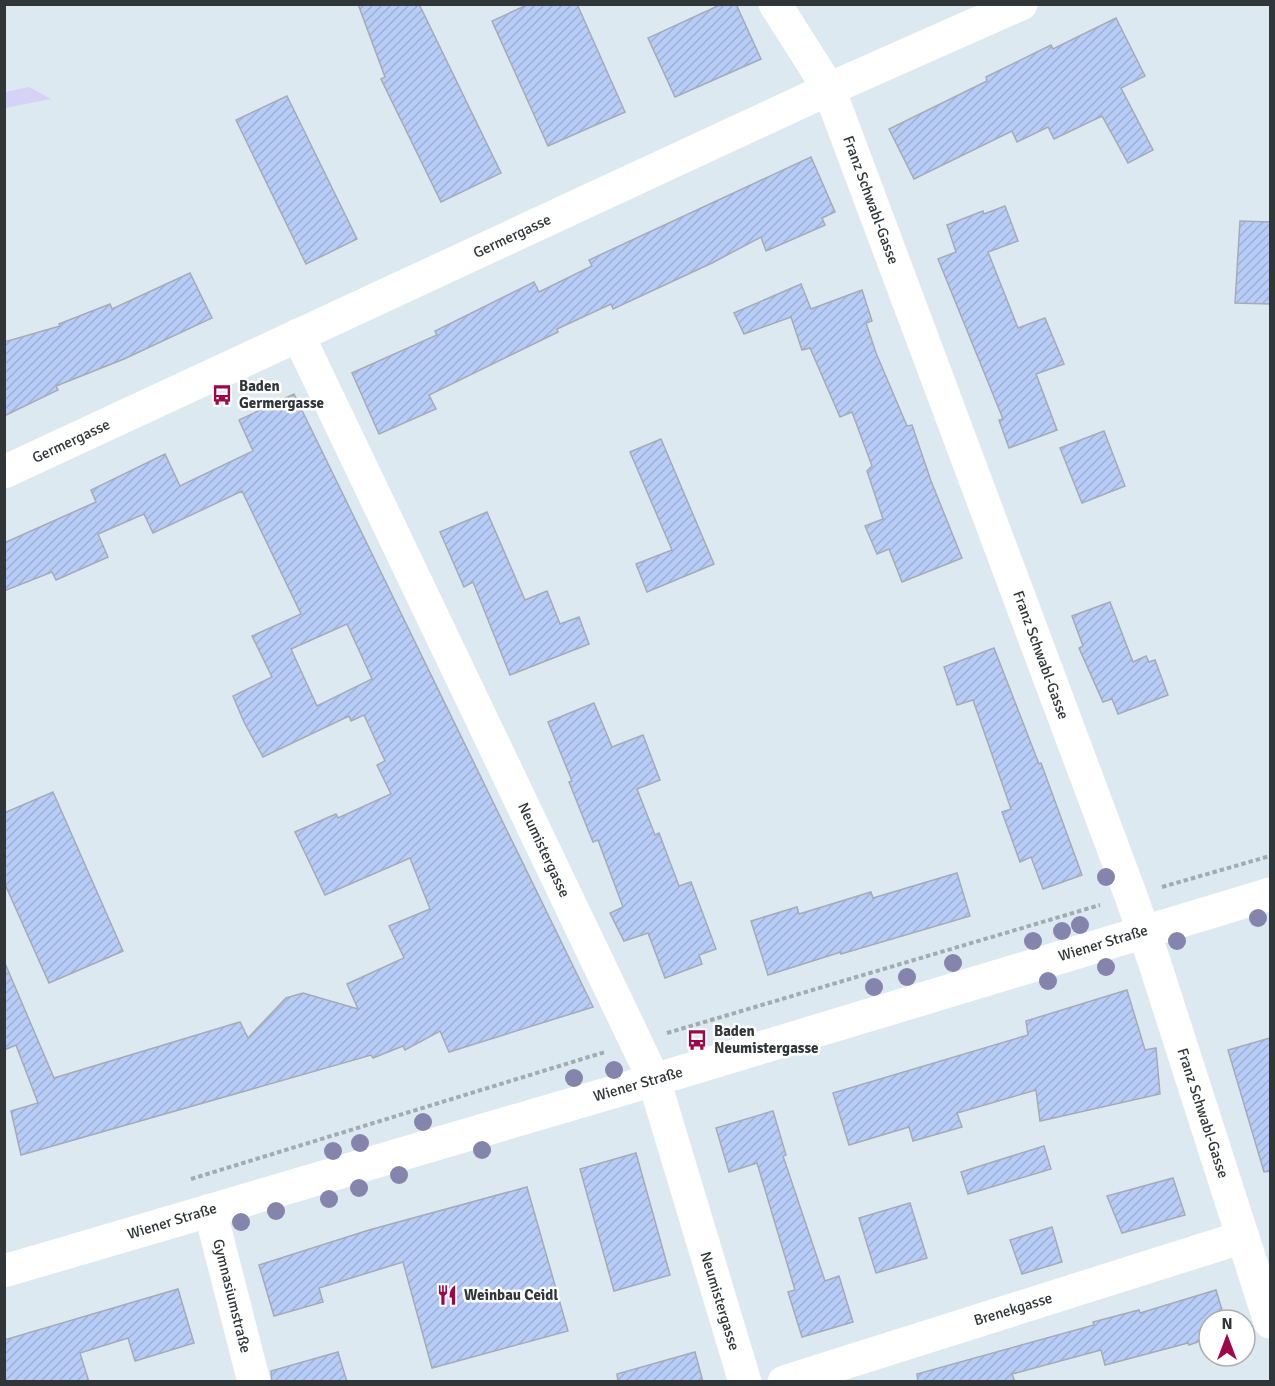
<svg xmlns="http://www.w3.org/2000/svg" width="1275" height="1386" font-family="Signika,sans-serif">
<style>
.grass{fill:#d5d2f6}
.building{fill:url(#building-hatch);stroke:#a5abb6;stroke-width:1.5;fill-rule:evenodd}
.lines{fill:none;stroke-linecap:round;stroke-linejoin:round}
.path{stroke:#a1acb2;stroke-width:4;stroke-dasharray:4.5 3;stroke-linecap:butt}
.minor{stroke:#fff;stroke-width:33}
.tree{fill:#8584ac}
.labels{text-anchor:middle;stroke-width:5;stroke-linejoin:round;paint-order:stroke}
.street-label{font-size:15px;fill:#303538;stroke:#fff}
.poi-label{font-size:15px;font-weight:bold;fill:#303538;stroke:#fff;text-anchor:start}
</style>
<defs>
<pattern id="building-hatch" width="6" height="6" patternUnits="userSpaceOnUse" patternTransform="scale(1.5)"><rect width="6" height="6" fill="#b7cdf7"/><path d="M-1 1l2-2M0 6l6-6M5 7l2-2" fill="none" stroke="#9eb1d4"/></pattern>
</defs>
<rect width="100%" height="100%" fill="#dce9f1"/>
<!-- grass -->
<path class="grass" d="M29,87l22,12 -46,9v-16z"/>
<!-- building -->
<g class="building">
<path d="M358,4h61l82,169 -60,29 -60,-123 4,-2z"/>
<path d="M529,4h48l48,108 -77,34 -56,-125z"/>
<path d="M722,4h14l25,55 -86,38 -27,-59z"/>
<path d="M1116,18l29,58 -24,12 32,62 -25,13 -26,-47 -48,23 -6,-12 -31,15 -5,-11 -98,48 -25,-50 98,-48 -1,-4 65,-32 2,4z"/>
<path d="M287,96l70,143 -51,25 -70,-144z"/>
<path d="M811,157l24,55 -13,6 3,7 -59,26 -5,-14 -49,26 -99,46 -2,-5 -54,25 1,3 -129,63 7,14 -57,25 -27,-61 85,-38 -2,-4 99,-49 5,10 53,-26 -3,-6z"/>
<path d="M1005,206l13,35 -30,11 30,76 27,-10 19,46 -28,10 21,56 -48,18 -10,-28 4,-1 -65,-160 18,-7 -9,-27 36,-14 1,3z"/>
<path d="M1240,221l30,1v82l-35,-1z"/>
<path d="M190,273l22,45 -88,41 -68,27 2,4 -54,26v-74l56,-16 -1,-2 51,-20 2,5z"/>
<path d="M801,284l10,25 51,-19 10,31 -6,2 10,30 31,73 5,-1 19,56 31,77 -60,24 -13,-33 -12,5 -12,-28 18,-7 -16,-48 5,-5 -20,-54 -12,5 -30,-69 -8,2 -11,-33 -47,17 -10,-21z"/>
<path d="M294,394l299,613 -144,45 -9,-21 -35,19 -2,-4 -30,12 -2,-3 -350,100 -10,-44 27,-8 -22,-58 -12,5v-89l50,117 186,-56 8,16 38,-40 17,-5 55,16 -11,-25 57,-26 -15,-32 41,-17 -20,-51 -85,37 -30,-63 41,-18 2,4 53,-24 -14,-29 8,-4 -21,-46 -13,6 -2,-5 -86,41 -19,-35 -11,-26 39,-19 -20,-41 49,-22 -59,-123 -89,42 -9,-19 -46,20 10,23 -52,23 -4,-8 -48,19v-48l92,-41 -5,-12 74,-36 15,32 73,-35 -14,-31zM347,624l25,55 -55,27 -26,-57z"/>
<path d="M1104,431l21,55 -43,17 -22,-55z"/>
<path d="M661,439l53,125 -67,28 -11,-28 36,-14 -42,-98z"/>
<path d="M487,512l38,88 22,-9 13,33 19,-7 10,27 -79,31 -37,-93 -9,5 -24,-55z"/>
<path d="M1110,602l23,60 13,-6 3,6 6,-2 13,35 -50,19 -6,-15 -9,3 -24,-54 4,-2 -11,-30z"/>
<path d="M994,648l45,116 2,-1 41,112 -39,14 -12,-32 -11,5 -18,-50 9,-3 -38,-109 -16,5 -13,-38z"/>
<path d="M594,703l18,44 31,-12 17,45 -23,9 18,46 4,-2 20,53 12,-4 25,67 -17,6 3,9 -37,14 -17,-45 -24,8 -14,-28 13,-6 -25,-67 -5,2 -24,-60 3,-1 -24,-59z"/>
<path d="M53,792l70,159 -74,32 -45,-101v-69z"/>
<path d="M957,873l13,43 -129,38v-2l-73,23 -17,-54 46,-14 2,7 72,-22 2,6z"/>
<path d="M1127,990l18,60 11,-2 4,46 -120,27 -4,-31 -79,23 5,14 -49,14 -4,-14 -60,18 -16,-52 195,-58 -2,-14z"/>
<path d="M1270,1038v133l-6,1 -36,-122z"/>
<path d="M773,1111l13,44 -3,1 42,125 14,-5 14,46 -51,15 -14,-45 7,-2 -38,-127 -28,9 -13,-44z"/>
<path d="M1044,1146l7,23 -83,25 -7,-22z"/>
<path d="M636,1153l34,122 -56,16 -34,-122z"/>
<path d="M1173,1178l12,37 -63,18 -15,-37z"/>
<path d="M527,1187l41,144 -136,37 -29,-106 -84,26 4,14 -49,14 -15,-51 110,-35z"/>
<path d="M910,1203l17,55 -51,15 -17,-55z"/>
<path d="M1052,1227l10,35 -40,12 -12,-34z"/>
<path d="M178,1289l16,54 -59,18 -7,-23 -48,15 9,29h-85v-42z"/>
<path d="M1216,1290l9,30h-16v18l-20,7 -1,-2 -83,22 -4,-15 -89,24 3,8h-97l-1,-8 177,-49 -1,-3 46,-12 1,3z"/>
<path d="M338,1352l9,30h-75l-1,-11z"/>
<path d="M695,1352l8,30h-85l-1,-8z"/>
</g>
<g class="lines">
<!-- path -->
<g class="path">
<path d="M1162,887l108,-31"/>
<path d="M667,1033l433,-128"/>
<path d="M191,1179l414,-127"/>
</g>
<!-- minor -->
<g class="minor">
<path d="M775,4l54,85 302,807 23,65 116,361"/>
<path d="M298,335l356,745 91,302"/>
<path d="M4,472l825,-383 192,-85"/>
<path d="M210,1210l44,172"/>
<path d="M4,1271l650,-191 616,-186"/>
<path d="M784,1382l459,-145"/>
</g>
</g>
<!-- trees -->
<g class="tree">
<circle cx="1106" cy="877" r="9"/>
<circle cx="1258" cy="918" r="9"/>
<circle cx="1080" cy="925" r="9"/>
<circle cx="1062" cy="931" r="9"/>
<circle cx="1033" cy="941" r="9"/>
<circle cx="1177" cy="941" r="9"/>
<circle cx="953" cy="963" r="9"/>
<circle cx="1106" cy="967" r="9"/>
<circle cx="907" cy="977" r="9"/>
<circle cx="1048" cy="981" r="9"/>
<circle cx="874" cy="987" r="9"/>
<circle cx="614" cy="1070" r="9"/>
<circle cx="574" cy="1078" r="9"/>
<circle cx="423" cy="1122" r="9"/>
<circle cx="360" cy="1143" r="9"/>
<circle cx="482" cy="1150" r="9"/>
<circle cx="333" cy="1151" r="9"/>
<circle cx="399" cy="1175" r="9"/>
<circle cx="359" cy="1188" r="9"/>
<circle cx="329" cy="1199" r="9"/>
<circle cx="276" cy="1211" r="9"/>
<circle cx="241" cy="1222" r="9"/>
</g>
<!-- icons -->
<defs>
<g id="bus-bare" transform="scale(1.62)"><path d="M-5-6H5V4H4V6H2V4H-2V6H-4V4H-5ZM-3.5-4V0h7V-4ZM-3.5 1.2v1.5H-2V1.2ZM2 1.2v1.5H3.5V1.2Z" fill="#9f0549" stroke="#fff" stroke-width="2.5" paint-order="stroke"/></g>
<g id="restaurant-bare" transform="scale(1.62)"><path d="M-5-6h1v4h1v-4h1v4h1v-4h1v5L-1.5 .5V6h-2V.5L-5-1ZM5-6V6H3V1.5H1.5Q1.5-4 5-6Z" fill="#9f0549" stroke="#fff" stroke-width="2.5" paint-order="stroke"/></g>
</defs>
<g fill-rule="evenodd">
<use href="#bus-bare" x="222" y="395"/>
<use href="#bus-bare" x="697" y="1040"/>
<use href="#restaurant-bare" x="447" y="1295"/>
</g>
<g class="labels">
<!-- street labels -->
<g class="street-label">
<text transform="translate(871 200) rotate(70)" y="5">Franz Schwabl-Gasse</text>
<text transform="translate(512 236) rotate(-25)" y="5">Germergasse</text>
<text transform="translate(71 441) rotate(-25)" y="5">Germergasse</text>
<text transform="translate(1041 655) rotate(70)" y="5">Franz Schwabl-Gasse</text>
<text transform="translate(544 850) rotate(65)" y="5">Neumistergasse</text>
<text transform="translate(1103 943) rotate(-17)" y="5">Wiener Straße</text>
<text transform="translate(638 1084) rotate(-16)" y="5">Wiener Straße</text>
<text transform="translate(1203 1113) rotate(72)" y="5">Franz Schwabl-Gasse</text>
<text transform="translate(172 1221) rotate(-17)" y="5">Wiener Straße</text>
<text transform="translate(232 1296) rotate(76)" y="5">Gymnasiumstraße</text>
<text transform="translate(720 1301) rotate(73)" y="5">Neumistergasse</text>
<text transform="translate(1013 1309) rotate(-17)" y="5">Brenekgasse</text>
</g>
<!-- poi labels -->
<g class="poi-label">
<text x="239" y="391">Baden<tspan x="239" dy="17">Germergasse</tspan></text>
<text x="714" y="1036">Baden<tspan x="714" dy="17">Neumistergasse</tspan></text>
<text x="464" y="1300">Weinbau Ceidl</text>
</g>
</g>
<!-- border -->
<rect width="1275" height="1386" fill="none" stroke="#303538" stroke-width="12"/>
<!-- north arrow -->
<g transform="translate(1227 1338)"><circle r="28" fill="#ffffff" stroke="#acaeaf" stroke-width="1.5"/>
<path d="M0-4.5L10 22L0 15L-10 22Z" fill="#9f0549"/>
<text y="-9" font-size="16" font-weight="bold" text-anchor="middle" fill="#303538">N</text>
</g>
</svg>
